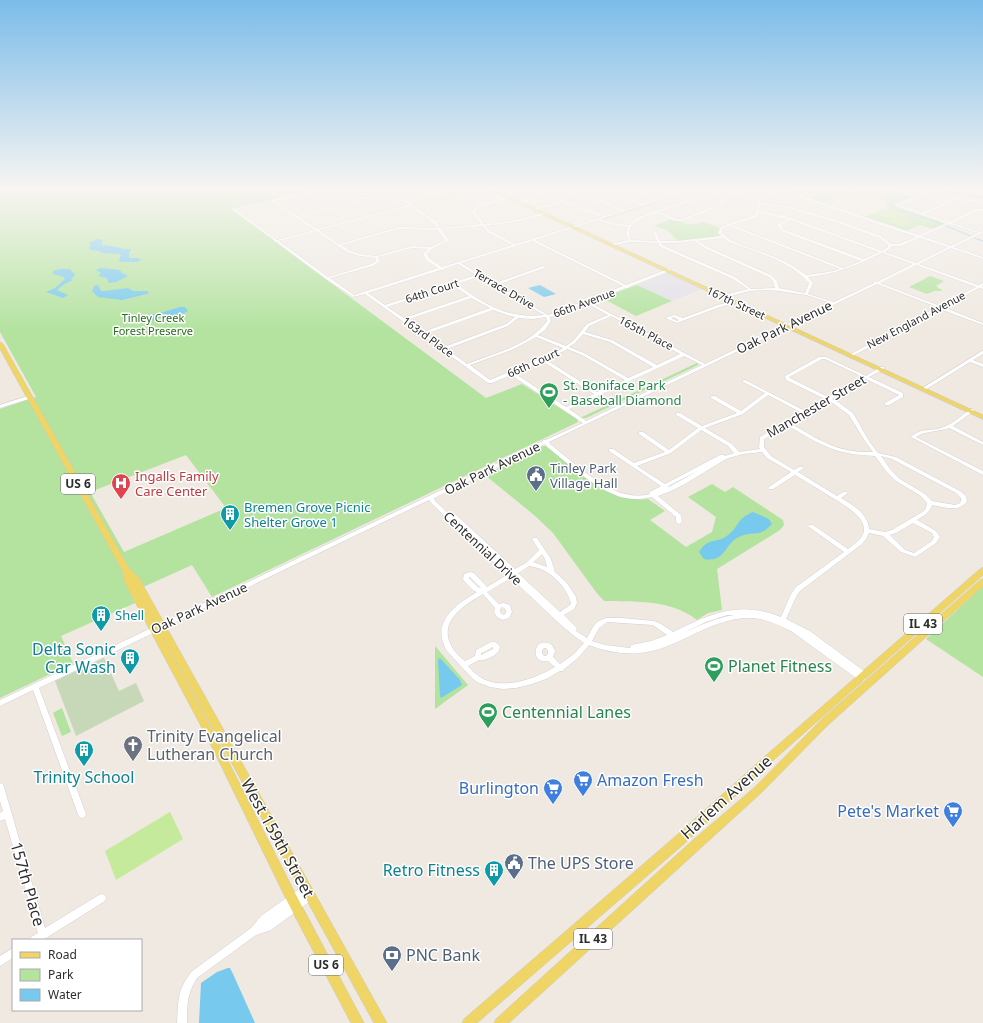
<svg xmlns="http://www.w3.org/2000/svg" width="983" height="1023" font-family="'Noto Sans',sans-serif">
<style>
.industrial{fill:#e3e1e8}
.education{fill:#efe7d1}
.green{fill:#b3e39f;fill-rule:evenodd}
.cemetery{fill:#c7d8b8}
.pitch{fill:#c5ea9b}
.water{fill:#77c9ed}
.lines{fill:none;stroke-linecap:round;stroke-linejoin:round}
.stream{stroke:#77c9ed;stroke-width:1}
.minor-casing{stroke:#b4b6c1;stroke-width:0.5}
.major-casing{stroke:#c9c9c9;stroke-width:1}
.minor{fill:#fff;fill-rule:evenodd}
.major{fill:#efd566;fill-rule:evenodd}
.rail-casing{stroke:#a3a5b7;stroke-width:2}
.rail{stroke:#fff;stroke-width:1;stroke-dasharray:2;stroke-linecap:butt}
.labels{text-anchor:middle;stroke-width:3;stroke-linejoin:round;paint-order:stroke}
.far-street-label{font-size:11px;fill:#2e2e2e;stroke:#fff}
.far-park-label{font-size:11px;fill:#2a6c1d;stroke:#fff}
.shield{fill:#fff;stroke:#6d6d6d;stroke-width:1}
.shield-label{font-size:12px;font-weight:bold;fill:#2e2e2e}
.street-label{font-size:13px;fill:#2e2e2e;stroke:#fff}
.leisure-label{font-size:13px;fill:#27864d;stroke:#fff;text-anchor:start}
.service-label{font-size:13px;fill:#4e5e75;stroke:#fff;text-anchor:start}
.health-label{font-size:13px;fill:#be3a42;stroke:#fff;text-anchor:start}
.culture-label{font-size:13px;fill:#0d838f;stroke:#fff;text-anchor:start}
.near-culture-label{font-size:16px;fill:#0d838f;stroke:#fff;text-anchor:end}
.near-leisure-label{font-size:16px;fill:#27864d;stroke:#fff;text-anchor:start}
.near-worship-label{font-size:16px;fill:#5b616d;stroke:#fff;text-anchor:start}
.near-shop-label{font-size:16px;fill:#366cbe;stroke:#fff;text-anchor:end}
.near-street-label{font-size:16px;fill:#2e2e2e;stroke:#fff}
.near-service-label{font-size:16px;fill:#4e5e75;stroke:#fff;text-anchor:start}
</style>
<rect width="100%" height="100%" fill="#efe9e1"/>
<!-- industrial -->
<path class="industrial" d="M667,273l35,16 -30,12 -35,-16z"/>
<!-- education -->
<g class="education">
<path d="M856,190l30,11v3l5,4 -26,9 -44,-14z"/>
<path d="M450,193l11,7 -1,1 -39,11 -10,-10z"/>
</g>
<!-- green -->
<g class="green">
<path d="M0,189h316l-85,20 255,189 36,-14 55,35 1,3 -366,175 -20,-32 -62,28 5,10 -74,33 12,27 -73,35v-289l36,-12 -36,-65zM186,455l40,53 -102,44 -34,-60z"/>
<path d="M695,189h5l-97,31 5,-3z"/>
<path d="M776,189h116l20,8 -18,7 1,2 51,18 -13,5 -13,-4 -14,6 -42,-14 26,-9 -4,-4v-3l-13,-4 -5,2 -14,-6 5,-2 -3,-1 -33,13 -36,-12z"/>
<path d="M671,219l17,5h7l8,-2 18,6v8l-43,5 -12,-12 -12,-3z"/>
<path d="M930,276l14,5 -8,5 7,5h-9l-7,3 -18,-7z"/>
<path d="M637,285l35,16 -36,15 -34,-18z"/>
<path d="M697,363l1,2 -112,53h-6z"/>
<path d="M543,446h4c26,19 67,59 101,53l17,12 -15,9 36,27 26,-15 4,-15 -28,-20 24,-13 13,8 8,-5 50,33 1,5 -4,5 -63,39 5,41 -14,3 -11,7c-27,-21 -61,-18 -93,-19l-8,-9 -43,-59 -19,-18 -49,-40z"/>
<path d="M983,586v91l-57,-38z"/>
<path d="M435,646l33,39 -33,24z"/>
<path d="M62,708l9,24 -9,4 -9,-23z"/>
</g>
<!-- cemetery -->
<path class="cemetery" d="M104,658l15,33 17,-8 8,18 -68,35 -21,-55z"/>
<!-- pitch -->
<g class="pitch">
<path d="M888,210l20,6 -10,3 8,2 3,2 -8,3 -17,-5 8,-2 -14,-4z"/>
<path d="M170,812l13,27 -67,41 -11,-29z"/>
</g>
<!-- water -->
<g class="water">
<path d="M97,239l6,1 -2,5c12,0 19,5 30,4l-2,4v5h9l3,2 -4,2h-16l-2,-2 2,-5 -2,-1 -16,-1 -4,-2 -9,-1 -1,-3 2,-2 -2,-2z"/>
<path d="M100,268l20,2 2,3 6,3 -12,6 -7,1 -2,-5 -9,-2 3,-3 -5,-3z"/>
<path d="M60,269h10l5,6 -4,4 2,1 -10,5 -6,5 11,5 -5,3 -17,-6 9,-4 10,-9 -1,-2 -11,-3v-3z"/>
<path d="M98,285l3,6h2l25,-3 5,3h14l2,1 -2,2 -25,6 -24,-3 -6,-6 2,-5z"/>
<path d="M540,285l16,9 -12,3 -16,-9z"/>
<path d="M180,307h5l3,4c-9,6 -14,3 -23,5 -9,2 -15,9 -25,3l6,-4 11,-1z"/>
<path d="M753,512l16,7 3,5c-13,14 -17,7 -31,12 -17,6 -14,27 -37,23l-5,-7c10,-16 19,-8 29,-17 12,-9 8,-16 25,-23z"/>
<path d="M440,658l20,22 2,5 -21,13 -1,-2 -2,-36z"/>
<path d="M228,968h2l3,6 22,49h-56l2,-40 16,-11z"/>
</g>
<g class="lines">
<!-- stream -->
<g class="stream">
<path d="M890,189l14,6 -15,7 5,6 37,12 40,16"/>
<path d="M974,238l9,3"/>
</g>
<!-- minor casing -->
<g class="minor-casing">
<g id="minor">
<path d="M349,189h5l-19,6 -1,-1z"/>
<path d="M424,189h5l-27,10 8,3 9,8 17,11 4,7 41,-4 -9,-12 1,-3 4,-4 33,-9h1v2l-32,9 -3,2v3l8,12 21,-2 19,-4 22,-6v2c-20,6 -39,10 -60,12l3,4 26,14 87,-27 -40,-15 -10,4 -18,4 -2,-1c14,-5 32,-4 38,-20h3l-1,2 12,2 40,17 16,-5 -37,-16h4l36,15 15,-5 -24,-10h4l23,9 16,-5 -9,-4c4,0 9,3 13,3 4,0 8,-3 13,-3l-94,30 12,4 17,2 7,-7 19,-7 49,-16 11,-1 -9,-5h4l9,5 18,-1 24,2 23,-5 135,45 27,-12 -51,-17v-2l21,-8 -12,-5v-2l6,1 8,5 8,-4 1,-2h3l-2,4 -3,1 24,7 6,-3 28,3v2l-28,-3 -4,3 -26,11 24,8 27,-13h7v2h-6l-25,12 28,9 3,-1v2l-29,14 29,10v2l-32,-11 -32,16 59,21 5,-2v2l-1,1 1,1v2l-4,-1 -36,19 40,16v2l-43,-16 -89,48h-2v-2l88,-48 -60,-23 -328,158 2,3c21,16 49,43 74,49 9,2 17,2 25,0l-1,-1 1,-1 11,-6 -52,-35v-2h4l21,14 31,-11 -26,-18v-2h4l26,18 29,-22 -22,-13v-2h4l22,13 35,-13 -26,-15v-2h4l26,15 24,-18 -22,-11v-2h2l60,31 20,-12 -39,-19 -1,-4 34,-19h7l40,19 14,-9h4v2l-15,8 34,16v4l-14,8h-4v-2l14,-8 -33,-16 -34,20 6,3 15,11 16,28 9,12 18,4 64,34 6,5 1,5c-8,12 -22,6 -35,4 -2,8 -9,11 -15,15l19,11 4,6 -4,6 -19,13 -2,1 -14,-5 -18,-16 -14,-3 -3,6 -4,5 -62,47 -3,4 -11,24 24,12 54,40 2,7 -1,2 -2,1 -7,-3 -65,-47c-12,-6 -25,-12 -38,-13 -42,-2 -73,31 -113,35 -14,2 -37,-2 -51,-8l-11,13 -14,11 -1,2h-3l-14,8 -14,5 -16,4 -13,1 -13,-2 -13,-5 -5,-4 -25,-27c-17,-28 8,-46 30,-59l-3,-1 -10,-10 -1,-2 1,-5 6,-2 4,1 13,14 20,-12 -76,-72 -2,-3 -390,188 47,126 -1,3 -3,1 -3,-1 -46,-127 -33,16v-6l490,-233 53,-26v-1h3l37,-17 -72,-48 -19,8h-4l-123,-89 -12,3 -27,-18 -50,-37h-2v-2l-43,-31 73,-17 9,2 85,5zM784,192l132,45 -17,7h-8l-10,-8 -44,-16 -46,-13 -30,-5 1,-5zM572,193l10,2 39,16 -16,5 -41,-15 4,-3zM304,194l9,2 51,3 -67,17 -23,-15zM737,195l22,2 -4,18 -30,10 -5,3 -2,5 3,3 -44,5h-17l-3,-8 -2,-1 -2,1 4,8 -26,-1c-7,-18 12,-22 25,-27l19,8h7l42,-16v-4l-4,-5zM923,195l23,7 -24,11 -23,-8zM717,196l3,3 1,5 -39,15h-6l-17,-7 46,-15zM368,199l34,2 7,4 -92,24 -18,-12zM271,201l43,29 -37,10 -42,-31zM761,204l30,5 44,13 44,16 9,7v2l-6,4 -96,-35 -27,-5zM411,206c8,8 20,12 26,22l-38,-1 -60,17 -20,-14zM758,213l29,6 -9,5v3l5,5 78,29 -18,7 -111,-43 25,-8zM597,220l15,5 16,2 -2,7 2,6 -17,4v2l19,-4 28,1 2,4 73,32 15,10 -12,3 -14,4v2l28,-7 15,-1 14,1 27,4 25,8 -126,61 -116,-62 37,-14h2l1,-1 41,-16v-2h-2l-42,16 -91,-45zM790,220l89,32 -15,7 -79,-29 -3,-3v-3zM949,224l29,9 -27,13 -29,-10zM483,226l4,6 25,13 -70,22 -13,-9 -2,-4 6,-6 15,-7v-2l-7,-10zM729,226l111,43 -12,3 -22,3c-13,-10 -27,-17 -42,-22 -14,-6 -31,-9 -42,-20v-4zM399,229l39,1 6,9v2l-14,6 -18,-1 -36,10 -16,-2 -9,-3 -9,-6zM316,231l21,14v1l12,7 11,3 15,2 1,3 -5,3 -43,13 -49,-36zM723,238l6,4c28,11 60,18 80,41l-4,10 -26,-5 -2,-7 -6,-6 -63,-28 -10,-6zM919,238l29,9 -32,16 -31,-11 5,-3 1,-3h10zM532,241l91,45 -75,29 -51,-30 48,-17v-2h-2l-48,17 -14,-7v-2h-2l-18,-11zM694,241l12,8 63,28 4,4 2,7 -24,1 -16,-12 -73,-32 -1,-2h16zM412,248l16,1 -5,5 3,6 12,8 -84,27 -24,-17 43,-12 7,-5 -2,-4zM882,253l31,11 -36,18 -3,-1v2l-40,19 -26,-8 5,-11 -5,-6c26,-2 50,-12 74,-24zM458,264l18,11 -91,30 -17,-12 73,-23h2l1,-1zM916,265l60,22 -36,19 -60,-23zM478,277l66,38c-39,4 -58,-11 -88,-31zM452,285l17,11 -65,22 -17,-11zM471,298l19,10 -67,24 -17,-12zM586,303l22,12 -21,9 -14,17 -7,5 -28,-11 7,-5 6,-9 -1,-4zM493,310l14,5 8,2 -9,7 -62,23 -19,-13zM611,316l69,38 -23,11 -45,-25 -27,-8 4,-6zM546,317l1,4c-18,25 -53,32 -80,43l-20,-15 61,-23 10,-8 15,1zM583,334l27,8 43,25 -25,11 -44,-25 -15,-6 6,-4zM536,337l27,11 -3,2 -70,30 -20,-15 44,-16zM567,349l15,6 43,25 -28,12 -52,-33 17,-7zM684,356l18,9 -116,56 -17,-12zM822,359h3l38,18 -35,20 -38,-19 -1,-1zM542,361l52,33 -28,13 -52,-34zM768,395l34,18 -15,9h-3v1l-24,14 -1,10 1,2 -21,3 -7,-8 -27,-16 38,-14zM829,401l5,3 15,11 16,26 8,11c-9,0 -17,0 -26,-2 -20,-4 -38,-16 -57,-27zM787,425c19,11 38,24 60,28 9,2 19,2 28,3l11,15 10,10 25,15 6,7 -1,5 -2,3 -32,19 -7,2 -16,-3c-1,-15 -16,-24 -28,-31l7,-5 -1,-1h-4l-6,4 -39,-24 6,-4 -1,-1h-4l-5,3 -23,-14 -7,-9v-8zM701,430l27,16 6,7 -9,3 -1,-1h-4l-55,29 -28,-18 34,-13zM545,444l2,3c22,17 51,45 78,51 9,2 18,1 27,-1l24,20v5l3,2 3,-2 -1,-7 -23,-19 13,-5 14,-7 41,-25 17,-5 19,-2 5,6 24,14 -22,15 -1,1 1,1h4l22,-14c9,6 19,11 28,17 12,8 43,22 41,39 -2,9 -10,13 -16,18l-35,-24h-4l-1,1 1,1 35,25 -48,35 -5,7 -10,23c-43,-17 -70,-3 -108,15l-12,-8 -7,-3 -32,-3h-16l-9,4 -4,5 -6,11 -11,-7 1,-2 -1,-2 -12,-12 10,-6 3,-6 -1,-6 -5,-8 -5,-7 -11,-10 -4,-13 -14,-21h-4l-1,1 7,11 -13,13 -11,6 -61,-56h-4l-1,1 -14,-13 -1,-3zM881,456l11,3 64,34 5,5v3l-1,2 -5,2 -23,-4 -7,-7 -25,-15 -10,-10zM698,471l-29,16 -1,-1zM913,523l19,10 2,4 -2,4 -18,12 -9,-3 -15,-15 6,-2zM542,554l3,5 2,8 -14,-5zM529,566c19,2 37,19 42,37l-1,2 -10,7 -42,-39zM469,577h1l11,11 -3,-1 -9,-9zM511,578l50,47 12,10 11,8 -10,11 -14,10 -7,-7 2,-6 -3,-6c-19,-11 -23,20 -4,16l7,6c-20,12 -54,24 -75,10 -5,-3 -8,-7 -12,-11l11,-6c5,1 14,-3 18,-7 1,0 3,-5 3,-6 -2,-4 -5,-6 -9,-5l-15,8 -1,6 -10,5c-5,-4 -10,-8 -13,-14 -15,-25 12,-42 31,-53l12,14 -1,4 3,5 6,3 6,-2 3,-6 -2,-7 -6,-2 -5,1 -12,-12zM502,607l2,1 2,2v3l-2,2 -2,-1 -2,-2v-3zM727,615h7c-18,3 -33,10 -49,17l21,-10zM607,622l46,3 14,10 -16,6 -20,4 -1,3 -25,-3 -13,-4 7,-13zM493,647v2l-12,6v-2zM544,648h2l2,3v3l-2,2h-2l-2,-3v-3z"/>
<path d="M520,189h3l1,4 9,4 8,-3 4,-5h3c-7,10 -20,12 -31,14l-1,-1v-1l14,-3 -8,-3z"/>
<path d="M956,189h11l16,2v2z"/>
<path d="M734,301l2,1 -1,1 -15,4 -43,16 -12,-5 9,-3 9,3 35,-13zM674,317l5,3 -2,1 -6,-3z"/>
<path d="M982,351h1v3l-10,6 10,4v3l-13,-5 -45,28h-2l-2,-1z"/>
<path d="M28,396h2l2,1v1l-32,10v-3z"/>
<path d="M971,409h2l2,1 -22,16 30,16v3l-34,-17c-10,4 -23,2 -33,9l67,34v4l-72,-38c10,-10 21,-5 33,-10 10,-4 18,-12 27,-18z"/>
<path d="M0,783l3,1 1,3 41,141 54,-33 3,-1 3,1 1,3 -1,3 -59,37 -4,2h-12l1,-3 7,-4 -33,-114 -5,2v-8l3,-2 -3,-10z"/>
<path d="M306,885l3,1 1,3 -1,3 4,1 1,3 -1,3 -42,31 -15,5 -59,43c-10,15 -10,28 -10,45h-10l1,-19 2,-12 4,-9 7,-11 60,-44 10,-12 42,-30z"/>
<path d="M13,948v10l-13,8v-10z"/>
</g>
</g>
<!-- major casing -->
<g class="major-casing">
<g id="major">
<path d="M488,189h6l489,226v4z"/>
<path d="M0,342l3,2 126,224 10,10 248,445h-13l-242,-442 84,156 80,158 68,128h-13l-63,-120 -78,-160 -85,-160 -3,-13 -122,-221z"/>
<path d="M983,568v7l-214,189 -84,79 -208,180h-15l2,-4 213,-184 86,-77 217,-189z"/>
<path d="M983,579v7l-155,139 -67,68 -252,230h-15l2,-4 197,-179 62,-53 67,-68 158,-139z"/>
</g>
</g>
<!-- minor -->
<use href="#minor" class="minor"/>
<!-- major -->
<use href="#major" class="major"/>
<!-- rail casing -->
<g class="rail-casing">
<path id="rail" d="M923,189l60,8"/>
</g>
<!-- rail -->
<use href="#rail" class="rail"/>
</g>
<!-- sky -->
<linearGradient id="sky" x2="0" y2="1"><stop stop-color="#7bbcea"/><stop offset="0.57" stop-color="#f8f5f2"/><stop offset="1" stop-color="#f8f5f2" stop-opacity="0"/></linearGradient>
<rect width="983" height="332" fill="url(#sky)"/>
<!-- icons -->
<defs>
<g id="stadium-pin" transform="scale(1)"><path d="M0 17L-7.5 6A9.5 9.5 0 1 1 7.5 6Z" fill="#2e9e5b" stroke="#fff"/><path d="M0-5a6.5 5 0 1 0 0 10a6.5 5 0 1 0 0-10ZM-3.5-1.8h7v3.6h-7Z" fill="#fff"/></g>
<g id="civic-pin" transform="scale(1)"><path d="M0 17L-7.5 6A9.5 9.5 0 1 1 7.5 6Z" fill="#5c6f8a" stroke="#fff"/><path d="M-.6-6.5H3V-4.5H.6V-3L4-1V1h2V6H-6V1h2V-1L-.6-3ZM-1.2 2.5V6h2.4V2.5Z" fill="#fff"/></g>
<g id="hospital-pin" transform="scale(1)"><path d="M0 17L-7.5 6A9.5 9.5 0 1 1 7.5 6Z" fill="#e0444e" stroke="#fff"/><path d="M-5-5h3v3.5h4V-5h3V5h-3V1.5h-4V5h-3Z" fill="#fff"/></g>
<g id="building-pin" transform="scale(1)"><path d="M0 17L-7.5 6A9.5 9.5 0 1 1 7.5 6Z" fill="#0f9aa8" stroke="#fff"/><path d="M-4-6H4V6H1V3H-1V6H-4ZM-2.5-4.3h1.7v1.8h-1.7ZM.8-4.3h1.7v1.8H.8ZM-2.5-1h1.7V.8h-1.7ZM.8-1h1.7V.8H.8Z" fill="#fff"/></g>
<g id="church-pin" transform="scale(1)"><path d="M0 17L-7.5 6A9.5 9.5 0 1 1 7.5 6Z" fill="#6b7280" stroke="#fff"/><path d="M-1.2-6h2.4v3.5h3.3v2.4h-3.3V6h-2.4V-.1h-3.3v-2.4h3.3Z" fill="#fff"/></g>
<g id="supermarket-pin" transform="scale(1)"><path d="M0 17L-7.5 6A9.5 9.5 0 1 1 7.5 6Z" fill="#3f7fe0" stroke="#fff"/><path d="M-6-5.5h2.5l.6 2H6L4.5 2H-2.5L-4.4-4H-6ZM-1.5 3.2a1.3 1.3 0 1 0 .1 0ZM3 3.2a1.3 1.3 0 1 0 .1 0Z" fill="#fff"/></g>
<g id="bank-pin" transform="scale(1)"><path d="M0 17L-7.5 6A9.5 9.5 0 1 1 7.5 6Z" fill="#5c6f8a" stroke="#fff"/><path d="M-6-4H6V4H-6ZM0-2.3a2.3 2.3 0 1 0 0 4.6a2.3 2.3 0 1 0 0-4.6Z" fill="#fff"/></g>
</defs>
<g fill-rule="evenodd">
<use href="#stadium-pin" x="549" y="392"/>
<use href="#civic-pin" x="536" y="475"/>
<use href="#hospital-pin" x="121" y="483"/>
<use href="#building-pin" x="230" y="514"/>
<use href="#building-pin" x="101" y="615"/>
<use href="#building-pin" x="130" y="658"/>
<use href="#stadium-pin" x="714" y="666"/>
<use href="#stadium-pin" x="488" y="712"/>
<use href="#church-pin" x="133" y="745"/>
<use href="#building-pin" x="84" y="750"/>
<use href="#supermarket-pin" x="583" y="780"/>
<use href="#supermarket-pin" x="553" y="788"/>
<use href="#supermarket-pin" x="953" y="811"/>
<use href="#civic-pin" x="514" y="863"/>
<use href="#building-pin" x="494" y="870"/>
<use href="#bank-pin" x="392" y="955"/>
</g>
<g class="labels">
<!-- far-street labels -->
<g class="far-street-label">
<text transform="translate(504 289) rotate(30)" y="4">Terrace Drive</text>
<text transform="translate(432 291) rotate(-18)" y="4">64th Court</text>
<text transform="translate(584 303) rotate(-20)" y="4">66th Avenue</text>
<text transform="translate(736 303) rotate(25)" y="4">167th Street</text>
<text transform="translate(916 320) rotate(-28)" y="4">New England Avenue</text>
<text transform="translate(646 333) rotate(28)" y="4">165th Place</text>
<text transform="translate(428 337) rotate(36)" y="4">163rd Place</text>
<text transform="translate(533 363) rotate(-24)" y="4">66th Court</text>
</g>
<!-- far-park labels -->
<g class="far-park-label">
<text x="153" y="322">Tinley Creek<tspan x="153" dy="13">Forest Preserve</tspan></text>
</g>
<!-- shield labels -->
<g class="shield">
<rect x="61" y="474" width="34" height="20" rx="3"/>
<rect x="904" y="614" width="38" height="20" rx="3"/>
<rect x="574" y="929" width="38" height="20" rx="3"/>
<rect x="309" y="955" width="34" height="20" rx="3"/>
</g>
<g class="shield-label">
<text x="78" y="488">US 6</text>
<text x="923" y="628">IL 43</text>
<text x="593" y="943">IL 43</text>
<text x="326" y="969">US 6</text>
</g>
<!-- street labels -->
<g class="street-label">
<text transform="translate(784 327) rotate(-26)" y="5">Oak Park Avenue</text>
<text transform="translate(816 406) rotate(-30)" y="5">Manchester Street</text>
<text transform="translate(492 468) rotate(-26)" y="5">Oak Park Avenue</text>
<text transform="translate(483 548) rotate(43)" y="5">Centennial Drive</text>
<text transform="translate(199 608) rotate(-25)" y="5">Oak Park Avenue</text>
</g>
<!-- leisure labels -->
<g class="leisure-label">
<text x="563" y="390">St. Boniface Park<tspan x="563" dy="15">- Baseball Diamond</tspan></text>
</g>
<!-- service labels -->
<g class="service-label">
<text x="550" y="473">Tinley Park<tspan x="550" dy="15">Village Hall</tspan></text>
</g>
<!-- health labels -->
<g class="health-label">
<text x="135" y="481">Ingalls Family<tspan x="135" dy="15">Care Center</tspan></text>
</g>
<!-- culture labels -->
<g class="culture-label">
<text x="244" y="512">Bremen Grove Picnic<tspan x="244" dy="15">Shelter Grove 1</tspan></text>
<text x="115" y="620">Shell</text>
</g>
<!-- near-culture labels -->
<g class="near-culture-label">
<text x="116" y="655">Delta Sonic<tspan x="116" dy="18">Car Wash</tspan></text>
<text x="84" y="783" text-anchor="middle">Trinity School</text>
<text x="480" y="876">Retro Fitness</text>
</g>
<!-- near-leisure labels -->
<g class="near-leisure-label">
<text x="728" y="672">Planet Fitness</text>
<text x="502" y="718">Centennial Lanes</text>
</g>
<!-- near-worship labels -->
<g class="near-worship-label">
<text x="147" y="742">Trinity Evangelical<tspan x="147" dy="18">Lutheran Church</tspan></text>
</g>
<!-- near-shop labels -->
<g class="near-shop-label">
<text x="597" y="786" text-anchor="start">Amazon Fresh</text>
<text x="539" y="794">Burlington</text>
<text x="939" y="817">Pete's Market</text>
</g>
<!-- near-street labels -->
<g class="near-street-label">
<text transform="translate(726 797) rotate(-42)" y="6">Harlem Avenue</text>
<text transform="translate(278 838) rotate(61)" y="6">West 159th Street</text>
<text transform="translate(28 884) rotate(74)" y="6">157th Place</text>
</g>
<!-- near-service labels -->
<g class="near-service-label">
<text x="528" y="869">The UPS Store</text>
<text x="406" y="961">PNC Bank</text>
</g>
</g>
<!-- legend -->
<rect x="12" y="939" width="130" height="72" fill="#ffffff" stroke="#ababab"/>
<rect x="20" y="952" width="20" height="6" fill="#efd566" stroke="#ababab"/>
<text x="48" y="959" font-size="12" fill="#2e2e2e">Road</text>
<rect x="20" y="969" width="20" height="12" fill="#b3e39f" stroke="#ababab"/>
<text x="48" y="979" font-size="12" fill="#2e2e2e">Park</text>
<rect x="20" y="989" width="20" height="12" fill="#77c9ed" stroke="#ababab"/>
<text x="48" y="999" font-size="12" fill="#2e2e2e">Water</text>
</svg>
